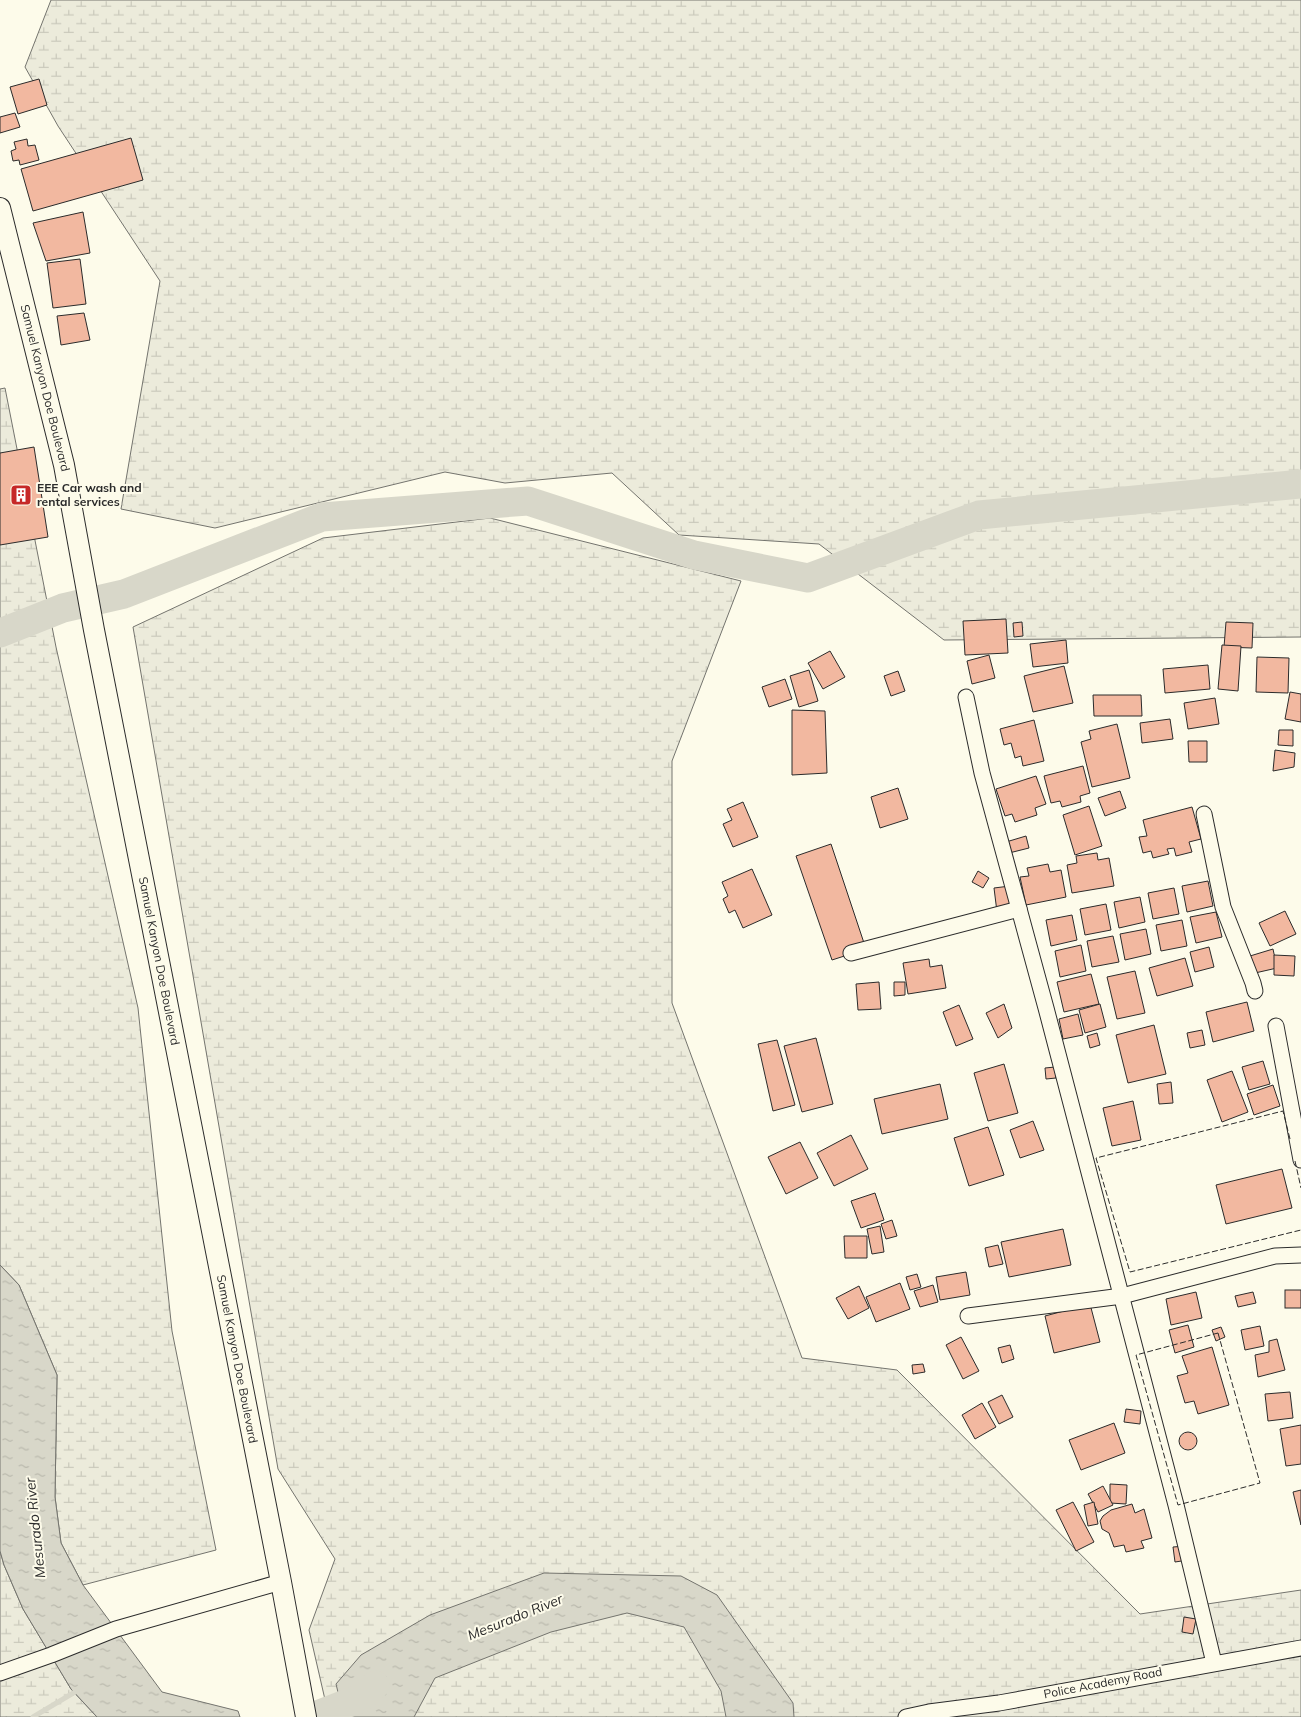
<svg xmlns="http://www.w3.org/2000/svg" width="1301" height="1717" font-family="Mulish,sans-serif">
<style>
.wetland{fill:url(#wetland-marsh);stroke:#74746e}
.water{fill:url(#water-ripples);stroke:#74746e}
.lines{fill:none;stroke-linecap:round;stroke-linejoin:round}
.stream{stroke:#d8d7c9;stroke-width:5}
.river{stroke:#d8d7c9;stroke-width:29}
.building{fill:#f2b8a0;stroke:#2b2b2b}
.street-casing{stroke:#2b2b2b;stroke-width:17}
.secondary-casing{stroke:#2b2b2b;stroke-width:22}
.street{stroke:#fdfbea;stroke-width:15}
.secondary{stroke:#fdfbea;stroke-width:20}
.fence{stroke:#2b2b2b;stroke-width:1;stroke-dasharray:6 2.5;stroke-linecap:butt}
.labels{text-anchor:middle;stroke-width:4;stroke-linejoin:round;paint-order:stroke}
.street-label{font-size:12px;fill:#2b2b2b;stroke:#fdfbea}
.poi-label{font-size:12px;font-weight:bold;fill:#2b2b2b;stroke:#fdfbea;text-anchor:start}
.water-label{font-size:14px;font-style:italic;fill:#2b2b2b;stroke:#fdfbea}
</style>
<defs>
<pattern id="wetland-marsh" width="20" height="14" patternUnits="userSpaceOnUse" patternTransform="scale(1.25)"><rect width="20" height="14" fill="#ecebdb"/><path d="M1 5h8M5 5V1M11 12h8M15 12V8" fill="none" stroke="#cbcabc"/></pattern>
<pattern id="water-ripples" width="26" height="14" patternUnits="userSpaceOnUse" patternTransform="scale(1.25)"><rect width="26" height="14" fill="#d8d7c9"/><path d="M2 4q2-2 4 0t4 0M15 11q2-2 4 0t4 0" fill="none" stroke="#bab9ad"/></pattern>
</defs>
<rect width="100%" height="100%" fill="#fdfbea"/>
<!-- wetland -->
<g class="wetland">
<path d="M51,0h1250v637l-357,3 -125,-96 -140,-9 -67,-62 -107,10 -60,-11 -230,56 -94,-19 39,-228 -102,-155 -33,-59z"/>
<path d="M5,388l51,259 82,361 34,323 44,219 -133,35 -22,-42 -6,-46 2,-122 -38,-90 -19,-20v-876z"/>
<path d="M490,518l251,63 -69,180v242l130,355 95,12 243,244 161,-24v127h-972l-20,-87 26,-71 -57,-90 -145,-842 190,-89z"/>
<path d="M0,1551l4,14 19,44 48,80 26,28h-97z"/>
</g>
<!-- water -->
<g class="water">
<path d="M0,1265l19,20 38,90 -2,122 6,46 22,42 79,107 76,19 2,6h-143l-26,-28 -48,-80 -19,-44 -4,-14z"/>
<path d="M544,1573l137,3 36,19 76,108 1,14h-68l-5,-26 -37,-64 -57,-14 -76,19 -116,46 -21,39h-70l-8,-33 25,-29 69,-40z"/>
</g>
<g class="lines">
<!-- stream -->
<path class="stream" d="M33,1717l47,-28"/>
<!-- river -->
<g class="river">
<path d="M0,633l63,-25 61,-14 198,-77 206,-16 166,54 114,23 171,-63 322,-31"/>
<path d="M312,1717l49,-19 14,-13"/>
</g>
</g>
<!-- building -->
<g class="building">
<path d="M39,79l8,26 -29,9 -8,-27z"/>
<path d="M15,113l5,14 -20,6v-16z"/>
<path d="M131,138l12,42 -110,31 -12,-42z"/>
<path d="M27,139l1,7 7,-1 4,15 -19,5 -1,-5 -6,1 -2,-10 5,-2 -2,-7z"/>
<path d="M83,212l7,41 -44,8 -13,-38z"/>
<path d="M80,259l6,45 -33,4 -6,-45z"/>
<path d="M84,313l6,27 -29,5 -4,-29z"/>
<path d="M34,447l14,90 -48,8v-92z"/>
<path d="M1006,619l2,34 -43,2 -2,-34z"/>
<path d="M1022,622l1,14 -9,1 -1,-14z"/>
<path d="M1226,622l27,1 -1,25 -28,-1z"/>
<path d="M1066,640l2,23 -35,4 -3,-23z"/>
<path d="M1222,645l19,1 -3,45 -20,-2z"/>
<path d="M830,651l15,26 -22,12 -15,-26z"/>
<path d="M989,655l6,23 -23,6 -5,-23z"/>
<path d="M1257,657l32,1 -1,35 -32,-1z"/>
<path d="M1208,665l2,24 -45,4 -2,-24z"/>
<path d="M1064,666l9,37 -40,9 -9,-36z"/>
<path d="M809,670l9,31 -19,6 -9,-31z"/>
<path d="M898,671l7,20 -14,5 -7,-20z"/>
<path d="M785,679l7,20 -23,8 -7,-20z"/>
<path d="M1290,692l11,2v28l-16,-3z"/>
<path d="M1093,695h48l1,21h-48z"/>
<path d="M1215,698l4,26 -31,5 -4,-26z"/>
<path d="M792,710l33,1 2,62 -35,2z"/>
<path d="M1170,719l3,20 -31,4 -2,-20z"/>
<path d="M1034,720l10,41 -21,5 -2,-10 -6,2 -4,-15 -7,2 -4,-16z"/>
<path d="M1117,724l13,54 -38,9 -11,-45 10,-3 -2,-8z"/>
<path d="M1279,730h14v16l-15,-1z"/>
<path d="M1188,741h19v21h-18z"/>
<path d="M1275,750l20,3 -1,14 -21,4z"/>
<path d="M1083,766l7,27 -10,3 1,6 -19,5 -2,-6 -9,2 -7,-27z"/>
<path d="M1036,776l10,28 -11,4 2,7 -22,7 -3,-8 -7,2 -9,-27z"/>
<path d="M898,788l10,31 -28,9 -9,-31z"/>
<path d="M1120,791l6,17 -21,8 -7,-18z"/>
<path d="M743,802l15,35 -25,10 -10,-23 9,-4 -5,-11z"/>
<path d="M1089,806l13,40 -27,9 -12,-40z"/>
<path d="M1192,807l9,32 -12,3 3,10 -16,4 -2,-8 -7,1 2,5 -16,4 -2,-7 -8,2 -4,-16 8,-1 -4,-16z"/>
<path d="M1026,836l3,12 -20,5 -3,-11z"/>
<path d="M831,844l35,105 -34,11 -36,-104z"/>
<path d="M1097,853l1,7 11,-2 5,28 -42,7 -5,-28 10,-2 -1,-7z"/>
<path d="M1048,864l2,8 11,-2 5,27 -40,8 -6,-28 9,-1 -2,-8z"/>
<path d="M752,869l20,46 -29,13 -8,-18 -6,3 -6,-14 5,-3 -6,-14z"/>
<path d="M978,871l11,7 -6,10 -11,-6z"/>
<path d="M1208,881l5,25 -26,6 -5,-26z"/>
<path d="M1010,886l3,24 -16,2 -3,-24z"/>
<path d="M1174,888l5,26 -26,5 -5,-26z"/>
<path d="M1140,897l5,25 -26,6 -5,-26z"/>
<path d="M1106,904l5,26 -26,5 -5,-26z"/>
<path d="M1285,911l11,23 -26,12 -11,-23z"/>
<path d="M1216,912l6,25 -26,6 -6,-26z"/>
<path d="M1072,915l5,25 -26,6 -5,-26z"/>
<path d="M1182,920l5,26 -26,5 -5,-26z"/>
<path d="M1146,929l5,25 -26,6 -5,-26z"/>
<path d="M1113,936l6,26 -27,5 -5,-26z"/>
<path d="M1081,945l5,26 -26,6 -5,-26z"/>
<path d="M1209,947l5,20 -19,5 -5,-20z"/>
<path d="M1273,949l4,19 -22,5 -5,-17z"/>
<path d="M1274,955l21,1 -1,20 -20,-1z"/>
<path d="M1185,958l8,28 -36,10 -8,-28z"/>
<path d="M929,959l1,8 12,-2 4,23 -38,6 -5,-31z"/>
<path d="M1135,971l10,42 -28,6 -10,-42z"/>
<path d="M1091,974l8,30 -35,8 -7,-30z"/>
<path d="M879,982l2,27 -23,1 -2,-26z"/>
<path d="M894,982h11v13l-11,1z"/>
<path d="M1247,1002l7,29 -41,11 -7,-30z"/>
<path d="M1004,1004l8,24 -14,10 -12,-25z"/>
<path d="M1100,1004l6,23 -21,6 -6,-23z"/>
<path d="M959,1005l14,34 -17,7 -13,-34z"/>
<path d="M1078,1014l5,21 -20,4 -4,-20z"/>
<path d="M1154,1025l12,49 -38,9 -12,-48z"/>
<path d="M1202,1030l3,15 -15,3 -3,-15z"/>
<path d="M1097,1033l3,12 -10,3 -3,-12z"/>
<path d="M816,1038l17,66 -31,8 -18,-66z"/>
<path d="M777,1040l18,65 -22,6 -15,-67z"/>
<path d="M1263,1061l7,23 -21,6 -7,-23z"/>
<path d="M1004,1064l14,49 -30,8 -14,-48z"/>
<path d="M1055,1067l1,11 -10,1 -1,-11z"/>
<path d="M1232,1071l16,41 -26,10 -15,-42z"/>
<path d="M1171,1082l2,21 -14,1 -2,-20z"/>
<path d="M940,1084l8,35 -66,15 -8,-35z"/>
<path d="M1273,1085l7,21 -26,9 -7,-21z"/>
<path d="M1133,1101l8,39 -29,6 -9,-38z"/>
<path d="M1033,1121l11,29 -24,8 -10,-28z"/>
<path d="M988,1127l16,48 -35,11 -15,-48z"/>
<path d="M851,1135l17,34 -34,17 -17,-33z"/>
<path d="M800,1142l18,36 -32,16 -18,-37z"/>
<path d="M1282,1169l10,39 -66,16 -10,-39z"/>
<path d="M875,1193l9,27 -23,8 -10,-27z"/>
<path d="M892,1220l5,16 -11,3 -5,-15z"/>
<path d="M880,1226l4,26 -12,2 -5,-25z"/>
<path d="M1063,1229l8,36 -62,12 -8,-35z"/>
<path d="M844,1236h23v22h-22z"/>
<path d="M998,1245l5,19 -14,3 -4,-19z"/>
<path d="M966,1272l4,23 -30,5 -4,-23z"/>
<path d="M917,1274l4,13 -11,3 -4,-13z"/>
<path d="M900,1283l10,26 -34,13 -10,-25z"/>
<path d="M933,1285l5,17 -18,5 -6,-16z"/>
<path d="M859,1286l10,22 -21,11 -12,-21z"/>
<rect x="1285" y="1290" width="16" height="18"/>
<path d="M1196,1292l6,26 -31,7 -5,-26z"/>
<path d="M1253,1292l3,11 -18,4 -3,-11z"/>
<path d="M1090,1304l10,38 -46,11 -9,-37z"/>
<path d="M1188,1325l6,22 -19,6 -6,-23z"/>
<path d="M1260,1326l4,20 -19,4 -4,-20z"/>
<path d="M1221,1327l4,10 -9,4 -4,-11z"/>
<path d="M961,1337l18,34 -16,8 -17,-34z"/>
<path d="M1277,1339l8,31 -27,7 -3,-22 14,-3v-11z"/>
<path d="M1010,1345l4,14 -12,4 -4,-15z"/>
<path d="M1212,1347l17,58 -31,9 -4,-13 -9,2 -8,-27 11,-3 -6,-17z"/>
<path d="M923,1364l2,8 -12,2 -1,-9z"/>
<path d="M1290,1392l3,26 -25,3 -3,-27z"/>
<path d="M1002,1395l11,22 -14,7 -11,-22z"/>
<path d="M982,1403l14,24 -21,12 -13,-24z"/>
<path d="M1126,1409l15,2 -1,13 -16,-2z"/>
<path d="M1114,1423l11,30 -44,17 -12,-30z"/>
<path d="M1301,1425v39l-15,2 -6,-37z"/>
<circle cx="1188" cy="1441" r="9"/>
<path d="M1110,1484l17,1 -1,19 -16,-1z"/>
<path d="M1103,1486l10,19 -15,7 -10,-18z"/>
<path d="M1301,1490v35l-8,-33z"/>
<path d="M1073,1502l21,40 -18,9 -20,-41z"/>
<path d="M1094,1502l4,22 -10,2 -4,-21z"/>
<path d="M1132,1504l3,9 9,-4 8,29 -11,3 3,7 -18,4 -2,-7 -10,2 -5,-14 -7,-4 -2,-8 3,-5 8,-6z"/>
<path d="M1186,1546l2,14 -13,2 -2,-15z"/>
<path d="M1184,1617l12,2 -3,15 -11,-2z"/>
</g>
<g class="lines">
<!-- street casing -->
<g class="street-casing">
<g id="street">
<path d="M966,697l16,76 64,235 130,497 38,158"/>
<path d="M1204,814l19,93 30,76 2,8"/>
<path d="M851,953l168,-44"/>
<path d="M1276,1026l25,134"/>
<path d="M968,1316l154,-20 153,-40 26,-1"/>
<path d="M0,1673l51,-18 65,-26 165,-47"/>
<path d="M906,1717l23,-5 70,-9 302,-55"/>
</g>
</g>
<!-- secondary casing -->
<g class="secondary-casing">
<path id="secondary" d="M0,208l64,257 30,165 187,952 25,135"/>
</g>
<!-- street -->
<use href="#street" class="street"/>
<!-- secondary -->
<use href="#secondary" class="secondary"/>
<!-- fence -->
<g class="fence">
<path d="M1290,1139l-7,-28 -187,47 34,114 171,-42"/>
<path d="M1295,1161l6,27"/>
<path d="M1218,1333l42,150 -82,22 -42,-150z"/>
</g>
</g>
<!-- icons -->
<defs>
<g id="building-square" transform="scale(1.125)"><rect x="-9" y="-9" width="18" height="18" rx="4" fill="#c62828" stroke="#fdfbea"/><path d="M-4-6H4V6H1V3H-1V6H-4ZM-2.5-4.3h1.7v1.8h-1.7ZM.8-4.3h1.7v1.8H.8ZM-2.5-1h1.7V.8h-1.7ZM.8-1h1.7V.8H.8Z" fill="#fff"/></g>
</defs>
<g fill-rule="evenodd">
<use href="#building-square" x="21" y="495"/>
</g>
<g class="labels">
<!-- street labels -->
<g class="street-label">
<text transform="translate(45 388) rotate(76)" y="4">Samuel Kanyon Doe Boulevard</text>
<text transform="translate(159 961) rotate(79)" y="4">Samuel Kanyon Doe Boulevard</text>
<text transform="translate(237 1359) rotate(79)" y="4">Samuel Kanyon Doe Boulevard</text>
<text transform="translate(1103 1683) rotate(-11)" y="4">Police Academy Road</text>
</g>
<!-- poi labels -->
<g class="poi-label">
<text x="37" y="492">EEE Car wash and<tspan x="37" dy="14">rental services</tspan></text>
</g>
<!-- water labels -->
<g class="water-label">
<text transform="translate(35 1528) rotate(-96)" y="5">Mesurado River</text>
<text transform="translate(515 1617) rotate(-22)" y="5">Mesurado River</text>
</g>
</g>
</svg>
